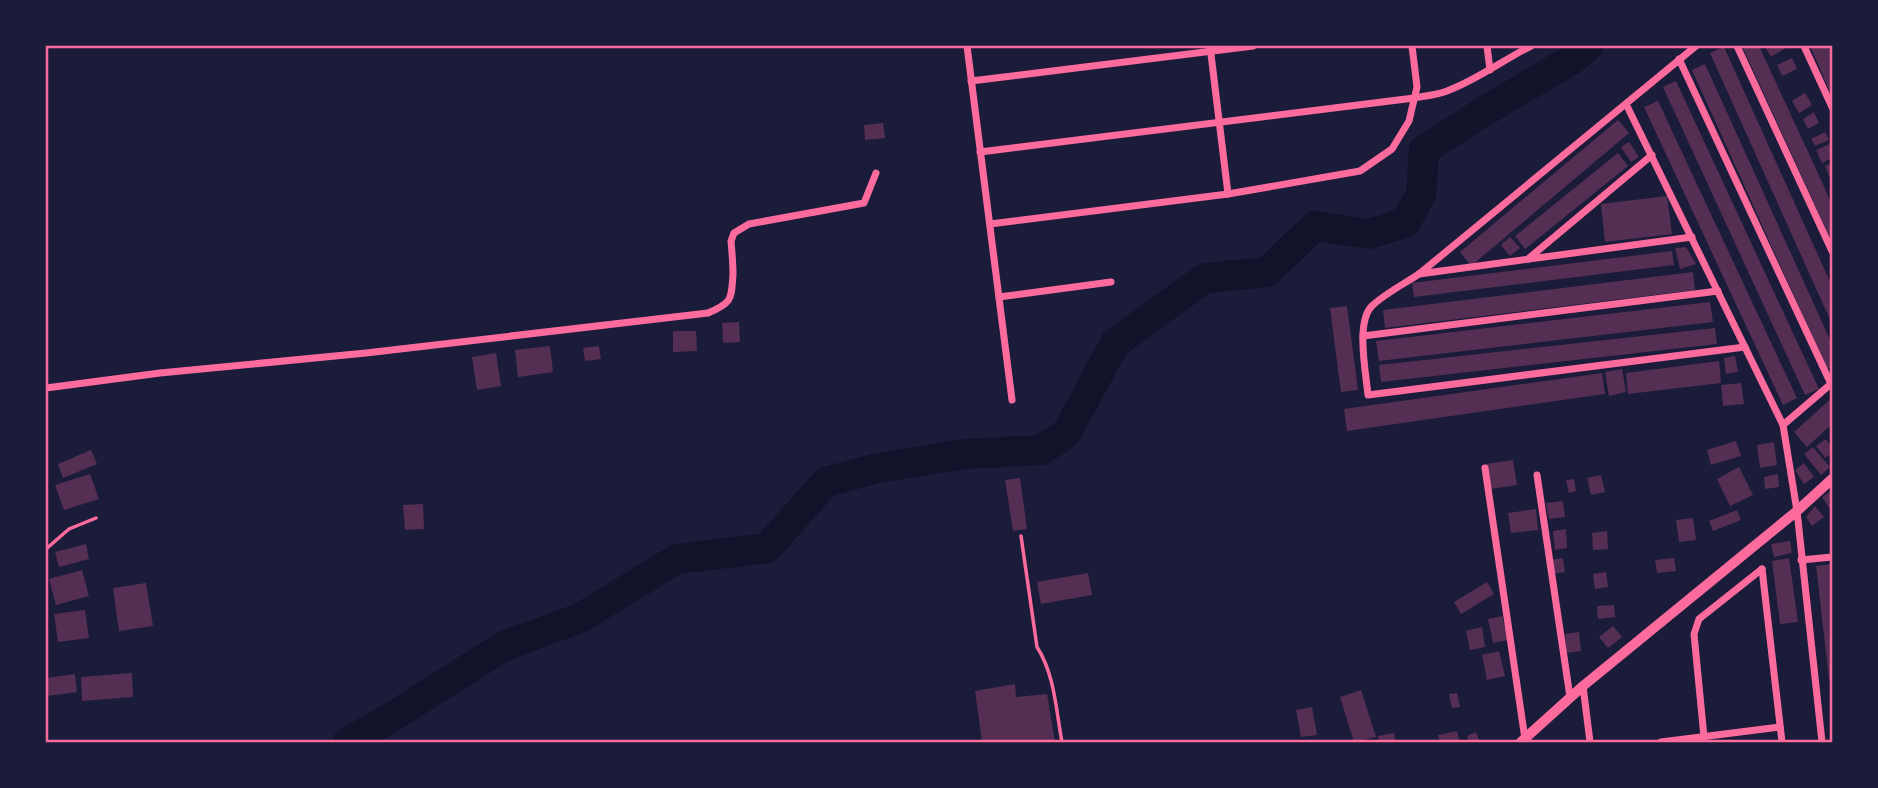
<svg xmlns="http://www.w3.org/2000/svg" width="1878" height="788" font-family="'PT Sans',sans-serif">
<style>
.lines{fill:none;stroke-linecap:round;stroke-linejoin:round}
.river{stroke:#12122b;stroke-width:30}
.building{fill:#542f53}
.service{stroke:#ff6b9d;stroke-width:3.5}
.minor{stroke:#ff6b9d;stroke-width:7}
.tertiary{stroke:#ff6b9d;stroke-width:10}
.neatline{fill:none;stroke:#ff6b9d;stroke-width:2.5}
</style>
<rect width="100%" height="100%" fill="#1b1b3a"/>
<g class="lines">
<!-- river -->
<path class="river" d="M348,742l47,-27 109,-69 76,-28 97,-59 90,-11 59,-66 52,-14 86,-14 77,-4 25,-16 49,-91 90,-65 62,-6 48,-46 54,8 36,-11 16,-28 3,-45 59,-38 90,-53 15,-13"/>
</g>
<!-- building -->
<g class="building">
<path d="M1742,46h17l63,136 10,23v37z"/>
<path d="M1767,46h18l1,2 -15,9 -6,-10z"/>
<path d="M1810,46h22v51l-9,-21z"/>
<path d="M1724,47l108,239v38l-122,-271z"/>
<path d="M1792,58l5,11 -15,7 -5,-11z"/>
<path d="M1705,64l127,280v23l-5,2 -135,-299z"/>
<path d="M1676,81l143,308 -14,6 -142,-308z"/>
<path d="M1805,93l7,12 -13,8 -7,-12z"/>
<path d="M1658,101l139,297 -14,7 -139,-298z"/>
<path d="M1814,112l5,11 -11,6 -5,-10z"/>
<path d="M1618,120l11,13 -158,133 -11,-14z"/>
<path d="M883,123l2,15 -20,2 -1,-15z"/>
<path d="M1825,132l4,8 -14,6 -4,-7z"/>
<path d="M1629,142l10,15 -8,5 -10,-15z"/>
<path d="M1832,143v15l-10,5 -6,-13z"/>
<path d="M1618,153l10,13 -103,83 -10,-13z"/>
<path d="M1832,163v20l-7,-17z"/>
<path d="M1667,196l5,38 -67,8 -4,-38z"/>
<path d="M1510,237l10,11 -10,8 -9,-11z"/>
<path d="M1686,247l10,17 -16,5 -5,-21z"/>
<path d="M1672,251l2,14 -260,32 -2,-14z"/>
<path d="M1693,272l2,18 -310,38 -2,-18z"/>
<path d="M1710,302l3,20 -334,39 -3,-20z"/>
<path d="M1347,306l11,84 -17,2 -11,-84z"/>
<path d="M739,322l1,20 -17,1 -1,-20z"/>
<path d="M1715,328l2,16 -336,38 -2,-17z"/>
<path d="M673,331h23l1,20 -24,1z"/>
<path d="M550,346l3,26 -35,5 -3,-27z"/>
<path d="M599,346l2,13 -16,2 -2,-13z"/>
<path d="M496,353l5,33 -24,4 -5,-33z"/>
<path d="M1735,356l3,16 -12,2 -2,-16z"/>
<path d="M1719,361l2,22 -93,11 -2,-21z"/>
<path d="M1622,369l4,23 -17,4 -4,-24z"/>
<path d="M1602,373l3,21 -258,37 -3,-22z"/>
<path d="M1741,383l3,21 -21,2 -2,-21z"/>
<path d="M1832,398v26l-25,23 -13,-15z"/>
<path d="M1826,439l6,10v4l-7,5 -9,-12z"/>
<path d="M1736,441l5,15 -30,9 -4,-15z"/>
<path d="M1774,442l3,23 -17,3 -3,-23z"/>
<path d="M1813,447l17,20 -9,8 -17,-21z"/>
<path d="M91,450l6,14 -34,14 -5,-14z"/>
<path d="M1513,460l4,25 -27,4 -4,-25z"/>
<path d="M1804,463l10,14 -10,7 -9,-14z"/>
<path d="M1739,467l14,28 -23,11 -13,-27z"/>
<path d="M90,474l9,25 -35,11 -9,-25z"/>
<path d="M1778,474l1,13 -14,2 -1,-12z"/>
<path d="M1601,475l4,17 -14,3 -4,-17z"/>
<path d="M1020,478l7,51 -14,2 -8,-51z"/>
<path d="M1574,479l2,12 -7,2 -3,-13z"/>
<path d="M1832,490v22l-10,-15z"/>
<path d="M1563,501l2,16 -16,2 -3,-16z"/>
<path d="M423,504l1,25 -19,1 -2,-25z"/>
<path d="M1815,506l9,11 -12,9 -6,-9z"/>
<path d="M1536,509l2,21 -27,3 -3,-20z"/>
<path d="M1737,510l4,10 -28,11 -4,-10z"/>
<path d="M1693,518l3,22 -17,2 -3,-22z"/>
<path d="M1566,529l1,19 -12,2 -2,-19z"/>
<path d="M1607,531l1,18 -15,1 -1,-17z"/>
<path d="M1790,541l2,12 -18,4 -3,-13z"/>
<path d="M86,544l3,15 -30,8 -4,-15z"/>
<path d="M1563,558l2,14 -12,2 -2,-14z"/>
<path d="M1674,558l2,13 -19,2 -2,-13z"/>
<path d="M1789,558l9,64 -18,2 -8,-63z"/>
<path d="M1832,564v132h-1l-15,-130z"/>
<path d="M82,570l7,26 -33,9 -7,-26z"/>
<path d="M1606,572l2,15 -13,2 -2,-15z"/>
<path d="M1088,573l4,22 -51,9 -4,-22z"/>
<path d="M1487,582l7,12 -33,20 -7,-12z"/>
<path d="M146,583l7,43 -34,5 -6,-43z"/>
<path d="M1614,605l1,12 -17,2 -1,-13z"/>
<path d="M85,610l4,28 -31,4 -4,-28z"/>
<path d="M1502,616l6,24 -15,3 -5,-24z"/>
<path d="M1613,626l9,11 -14,11 -9,-11z"/>
<path d="M1482,627l3,20 -15,3 -4,-19z"/>
<path d="M1579,632l2,19 -14,2 -2,-19z"/>
<path d="M1499,651l6,25 -18,4 -5,-25z"/>
<path d="M132,673l1,24 -51,4 -1,-24z"/>
<path d="M75,674l2,18 -30,4 -1,-18z"/>
<path d="M1015,684l1,13 31,-3 8,48h-73l-7,-51z"/>
<path d="M1361,690l15,47 -22,5 -14,-45z"/>
<path d="M1457,693l3,14 -8,1 -3,-14z"/>
<path d="M1312,707l5,28 -16,2 -5,-27z"/>
<path d="M1457,731l3,11h-20l-2,-7z"/>
<path d="M1476,732l4,10h-11l-2,-6z"/>
<path d="M1394,733l2,9h-17l-1,-6z"/>
</g>
<g class="lines">
<!-- service -->
<g class="service">
<path d="M1021,536l16,111c18,28 19,64 25,95"/>
<path d="M46,549l23,-20 27,-11"/>
</g>
<!-- minor -->
<g class="minor">
<path d="M967,46l45,354"/>
<path d="M1210,46l18,148"/>
<path d="M1487,46l3,24"/>
<path d="M1696,46l-277,228c-15,10 -33,19 -46,31 -18,15 -7,68 -5,90l377,-48"/>
<path d="M1737,46l95,205"/>
<path d="M1804,46l28,61"/>
<path d="M1679,59l152,325"/>
<path d="M971,81l282,-35"/>
<path d="M1626,104l157,321 14,86 25,231"/>
<path d="M980,152l434,-54c11,-2 23,-3 33,-7 30,-11 56,-31 84,-45"/>
<path d="M990,224l238,-30 132,-23 32,-22 17,-28 8,-34 -5,-41"/>
<path d="M1528,259l124,-104"/>
<path d="M1419,274l273,-37"/>
<path d="M999,297l112,-15"/>
<path d="M1363,336l355,-45"/>
<path d="M46,388l114,-15 206,-20 342,-40c25,-11 23,-14 25,-38 0,-12 -1,-23 -2,-34l3,-8 15,-9 115,-21 12,-30"/>
<path d="M1783,425l49,-42"/>
<path d="M1485,468l40,271"/>
<path d="M1537,475l33,222"/>
<path d="M1801,560l31,-3"/>
<path d="M1762,569l20,173"/>
<path d="M1583,686l7,56"/>
<path d="M1704,737l-10,-103 5,-15 63,-50"/>
<path d="M1661,742l119,-15"/>
</g>
<!-- tertiary -->
<path class="tertiary" d="M1521,742l62,-56 214,-175 35,-32"/>
</g>
<!-- border -->
<rect width="1878" height="788" fill="none" stroke="#1b1b3a" stroke-width="94"/>
<rect x="47" y="47" width="1784" height="694" class="neatline"/>
</svg>
